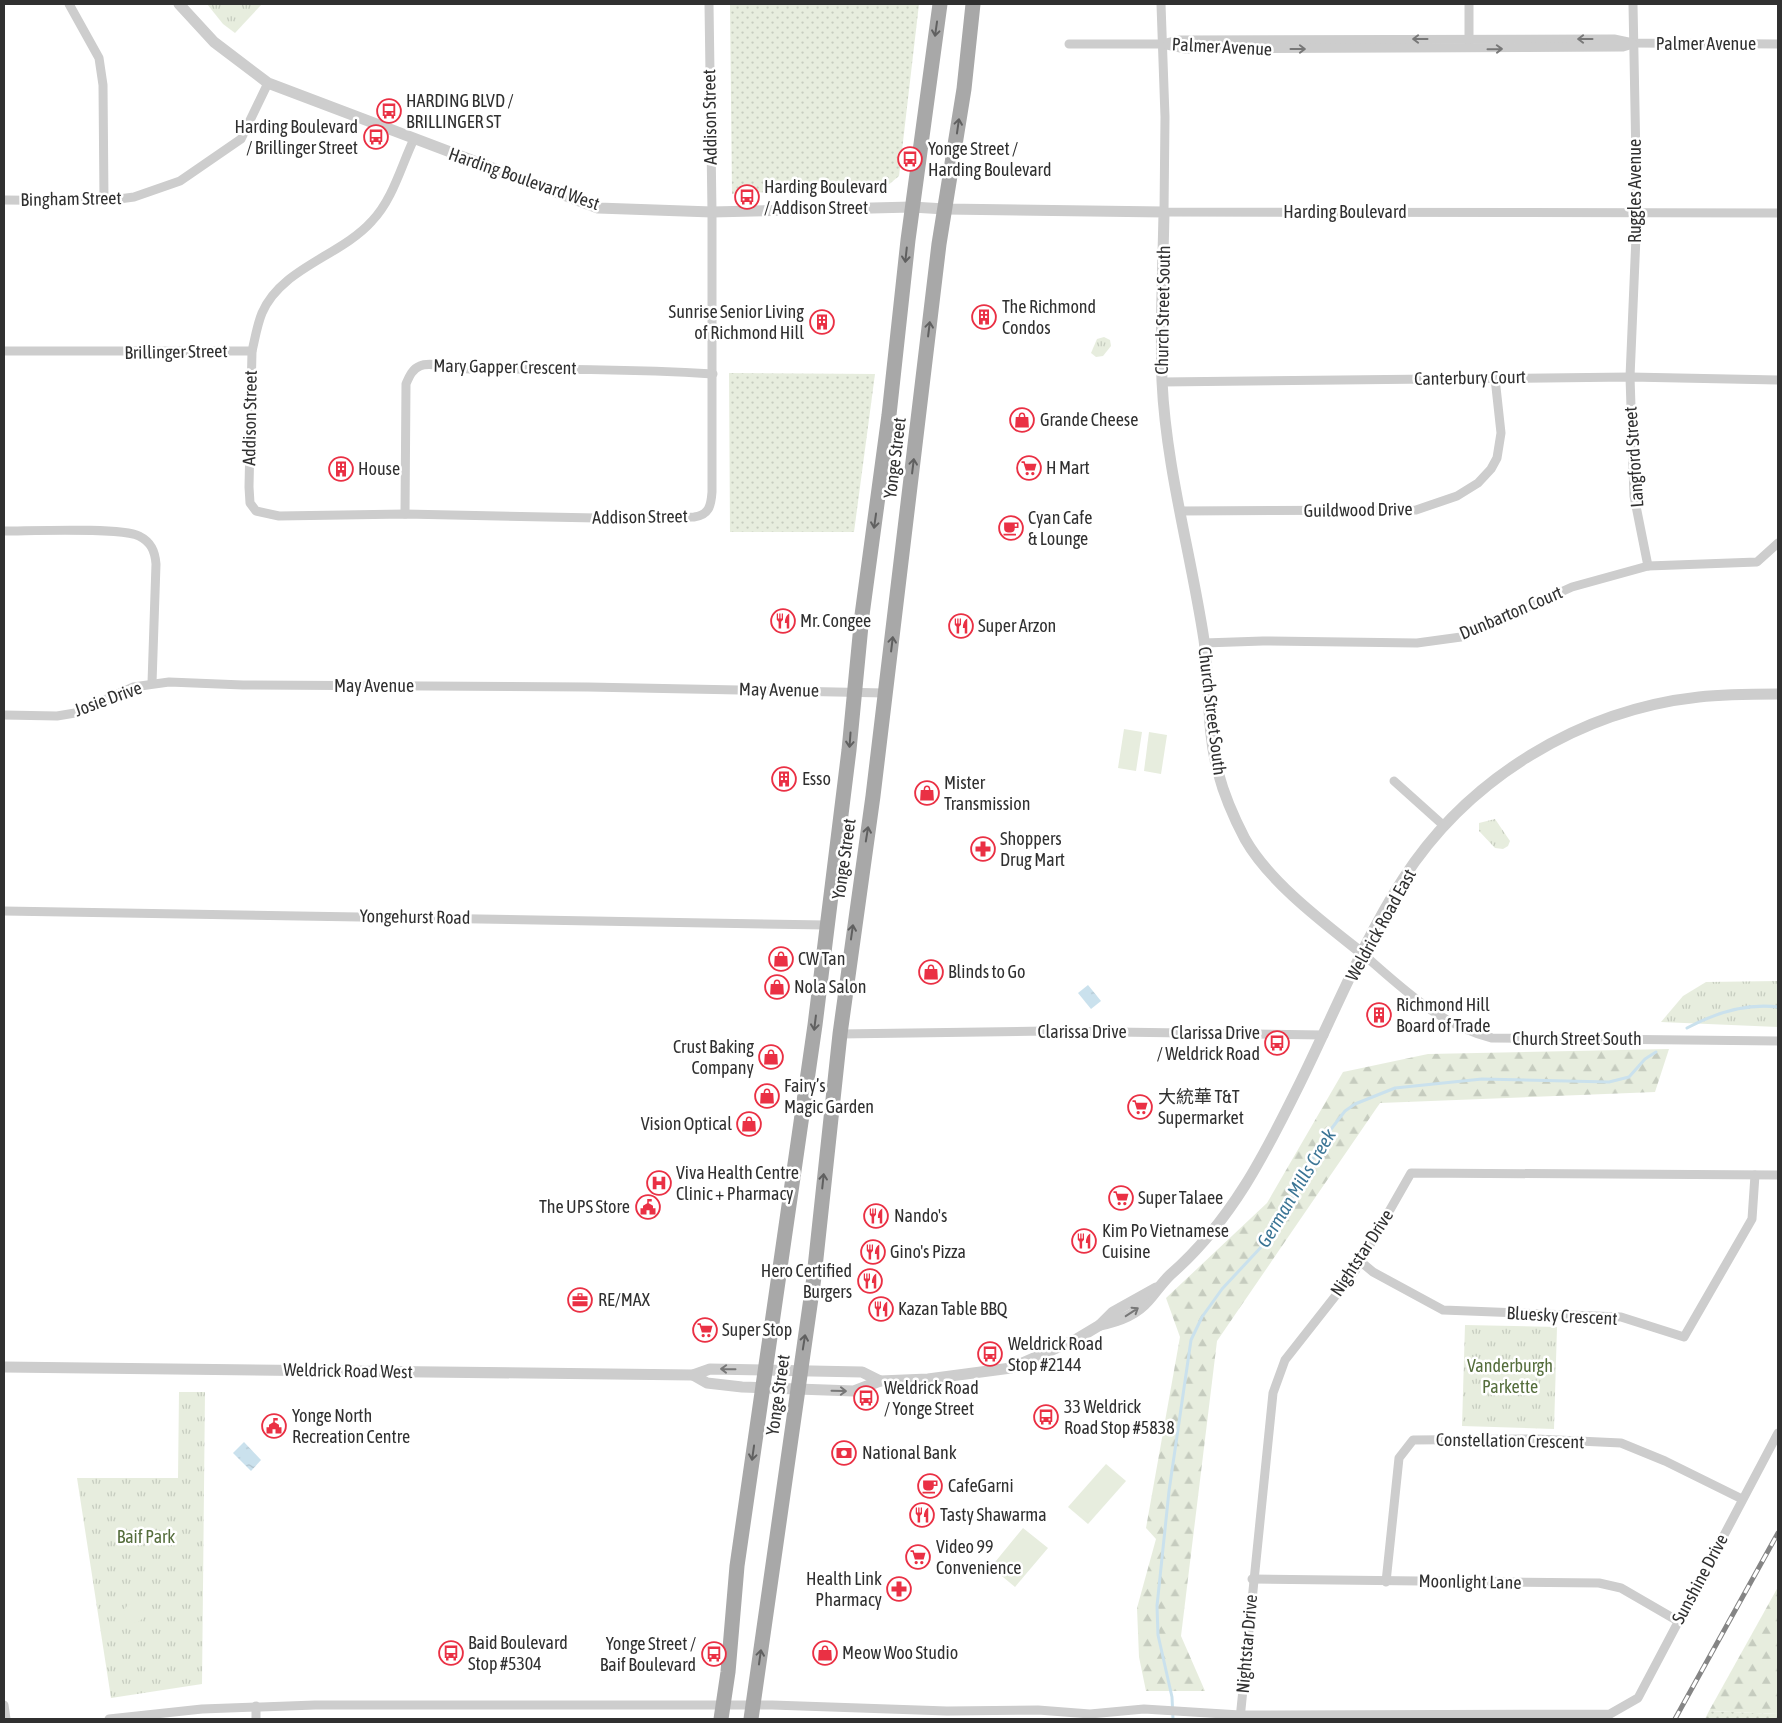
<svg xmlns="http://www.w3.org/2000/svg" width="1782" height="1723" font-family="'Asap Condensed','Noto Sans SC',sans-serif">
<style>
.grass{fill:url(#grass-dots)}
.forest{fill:url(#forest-firs)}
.park{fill:url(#park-tufts)}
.pitch{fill:#e7edde}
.water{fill:url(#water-ripples)}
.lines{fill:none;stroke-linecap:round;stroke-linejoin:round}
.stream{stroke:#cae1ed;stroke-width:3}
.minor{stroke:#cdcdcd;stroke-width:9}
.tertiary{stroke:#cdcdcd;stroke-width:11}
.primary{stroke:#a8a8a8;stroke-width:15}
.rail-casing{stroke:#858585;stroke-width:5}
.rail{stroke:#fff;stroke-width:3;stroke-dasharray:9;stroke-linecap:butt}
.oneway{stroke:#606060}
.oneway2{stroke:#777}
.labels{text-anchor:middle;stroke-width:5;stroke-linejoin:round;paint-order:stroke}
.street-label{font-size:18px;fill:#303030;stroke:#fff}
.poi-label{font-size:18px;fill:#303030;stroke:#fff;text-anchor:start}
.park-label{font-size:18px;fill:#556d3c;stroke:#fff}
.water-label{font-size:19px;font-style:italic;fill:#3b7595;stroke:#fff}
</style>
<defs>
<pattern id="grass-dots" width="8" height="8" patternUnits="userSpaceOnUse" patternTransform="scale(1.25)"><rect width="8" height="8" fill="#e7edde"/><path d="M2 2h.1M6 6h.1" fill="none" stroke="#c6ccbf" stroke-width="1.8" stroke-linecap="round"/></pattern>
<pattern id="forest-firs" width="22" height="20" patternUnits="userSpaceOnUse" patternTransform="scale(1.25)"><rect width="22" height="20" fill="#e7edde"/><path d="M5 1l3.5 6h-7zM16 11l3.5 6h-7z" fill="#c6ccbf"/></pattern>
<pattern id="park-tufts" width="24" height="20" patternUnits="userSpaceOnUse" patternTransform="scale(1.25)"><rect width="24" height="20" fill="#e7edde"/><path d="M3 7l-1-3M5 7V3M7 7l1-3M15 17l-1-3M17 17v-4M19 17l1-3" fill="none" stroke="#c6ccbf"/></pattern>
<pattern id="water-ripples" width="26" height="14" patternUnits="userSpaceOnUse" patternTransform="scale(1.25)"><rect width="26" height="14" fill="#cae1ed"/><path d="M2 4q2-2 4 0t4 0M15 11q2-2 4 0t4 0" fill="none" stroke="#aec1cc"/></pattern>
</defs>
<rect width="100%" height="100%" fill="#fff"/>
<!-- grass -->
<g class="grass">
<path d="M730,4h189l-20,172 -12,10 -155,8z"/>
<path d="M729,373l146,1 -21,158h-124z"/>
<path d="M1709,1711l69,3v5h-73z"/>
</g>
<!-- forest -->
<g class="forest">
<path d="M1669,1049l-14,43 -275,11 -163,238 -36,295 24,55h-59l-7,-34 -2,-49 19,-69 -10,-11 34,-191 -14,-39 101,-95 76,-131 85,-18z"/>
<path d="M1778,1587v127l-69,-3z"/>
</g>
<!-- park -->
<g class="park">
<path d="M207,4h55l-27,29 -12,-9z"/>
<path d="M1104,337l6,3 1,6 -8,10 -7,1 -5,-4 6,-14z"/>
<path d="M1495,819l15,22 -2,5 -5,3 -8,-1 -16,-17v-8z"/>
<path d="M1778,981v46l-117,-5 22,-26 23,-14z"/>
<path d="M1465,1325l92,2 -3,102 -92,-3z"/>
<path d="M179,1392h26l-3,292 -91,14 -34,-220h101z"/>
</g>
<!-- pitch -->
<g class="pitch">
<path d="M1124,729l18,3 -6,39 -18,-3z"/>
<path d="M1149,732l18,3 -6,39 -17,-3z"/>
<path d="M1106,1464l20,17 -38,43 -20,-17z"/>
<path d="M1023,1528l25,20 -33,39 -24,-20z"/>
<circle cx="134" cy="1613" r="10"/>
</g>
<!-- water -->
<g class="water">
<path d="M1088,985l13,16 -10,8 -13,-16z"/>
<path d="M244,1442l17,18 -10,11 -18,-18z"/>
</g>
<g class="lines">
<!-- stream -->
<g class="stream">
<path d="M1687,1028c28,-15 59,-25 91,-21"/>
<path d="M1173,1719l-1,-22 -14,-62 -1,-29 12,-115 22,-151 11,-23 20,-28 41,-44 17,-25 45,-83 20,-26 10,-7 40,-16 87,-9 127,3 20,-5 16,-18 11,-7"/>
</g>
<!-- minor -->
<g class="minor">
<path d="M69,4l30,54 4,27 1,116"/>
<path d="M1161,4l4,113 -1,95 614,1"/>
<path d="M1633,4l4,209 -7,164 4,119 14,70"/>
<path d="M1069,44h93l18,-4 434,-1 19,4 145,1"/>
<path d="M1469,44v-40"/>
<path d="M1167,45l18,4 438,-2 10,-3"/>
<path d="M4,200l100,1 30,-4 46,-16 61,-42 27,-56"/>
<path d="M4,351h248c3,-12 5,-26 10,-38 19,-45 79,-57 110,-92 21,-22 29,-55 42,-82"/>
<path d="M252,351l-3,136 1,16 6,8 23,5 126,-2 192,4 97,-1c15,-2 17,-11 18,-25v-280l-3,-208"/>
<path d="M1162,382l468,-5 148,3"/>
<path d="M1180,511l236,-1 41,-14 21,-13 13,-14 6,-11 4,-25 -6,-55"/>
<path d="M405,514l1,-130c3,-7 6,-15 14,-18 10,-5 36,3 49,3 81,0 163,0 244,5"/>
<path d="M4,531c26,0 117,-4 135,5 12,6 16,15 17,28l-4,119"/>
<path d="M1204,643l59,-2 154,2 44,-6 111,-50 76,-21 109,-4 21,-19"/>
<path d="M4,715l53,1 18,-3 58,-26 36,-5 74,3 345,2 297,6"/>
<path d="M1394,781l49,44"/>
<path d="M4,911l822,14"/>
<path d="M1363,954c39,34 78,72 129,84l286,3"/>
<path d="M840,1034l205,-3 279,4"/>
<path d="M1361,1262l12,10 70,38 178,7 63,20 68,-118 3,-44"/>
<path d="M1252,1579l347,4 22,5 57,33"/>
<path d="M1386,1582l13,-124 14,-18 123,-1 85,4 44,18 77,38"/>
<path d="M4,1705l2,14"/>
<path d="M256,1706v13"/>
<path d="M109,1719l93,-10 113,-4h457l175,6 91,-1 52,4 54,-5 96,6 370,-1 28,-16 140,-265"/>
<path d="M1240,1719l33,-326 12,-33 70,-89 56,-98 367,2"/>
</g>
<!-- tertiary -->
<g class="tertiary">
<path d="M179,4l35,38 54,41 330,125 114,4 200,-5 33,2 219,3c-1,56 -4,113 -2,169 4,87 29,173 42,259 6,43 2,90 14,132 6,23 16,46 27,67 25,44 79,84 118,115"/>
<path d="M1100,1325c16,-3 36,-10 48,-24 8,-9 13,-17 22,-26 61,-53 95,-121 130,-192 33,-67 63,-142 103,-204 65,-101 177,-169 296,-182 26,-3 53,-3 79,-3"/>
<path d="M4,1367l689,8 17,-6 152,3 18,9"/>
<path d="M693,1375l14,8 35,4 112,4 26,-10 48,-2 83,-11 64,-28 25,-15 13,-13 43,-24"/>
</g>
<!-- primary -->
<g class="primary">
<path d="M721,1719l7,-47 9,-106 78,-541 34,-275 13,-135 27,-200 19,-175 32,-236"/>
<path d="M751,1719l63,-442 26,-243 33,-238 66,-552 25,-155 9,-85"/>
</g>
<!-- rail casing -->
<g class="rail-casing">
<path id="rail" d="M1675,1719l103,-186"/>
</g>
<!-- rail -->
<use href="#rail" class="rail"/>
</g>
<!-- one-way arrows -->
<defs><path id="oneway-shaft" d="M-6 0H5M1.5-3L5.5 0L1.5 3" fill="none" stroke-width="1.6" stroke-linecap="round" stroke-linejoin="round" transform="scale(1.25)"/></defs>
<g class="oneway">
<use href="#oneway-shaft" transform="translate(936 29) rotate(98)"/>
<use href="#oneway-shaft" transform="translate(958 126) rotate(-82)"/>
<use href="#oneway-shaft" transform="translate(906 255) rotate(96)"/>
<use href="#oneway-shaft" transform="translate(929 329) rotate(-83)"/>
<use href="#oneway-shaft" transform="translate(913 466) rotate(-83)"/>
<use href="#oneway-shaft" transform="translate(875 521) rotate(98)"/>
<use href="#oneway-shaft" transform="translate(892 644) rotate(-83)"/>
<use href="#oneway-shaft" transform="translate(850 740) rotate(94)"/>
<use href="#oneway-shaft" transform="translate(867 834) rotate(-81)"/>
<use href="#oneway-shaft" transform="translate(852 932) rotate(-82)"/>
<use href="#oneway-shaft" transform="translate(815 1023) rotate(97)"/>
<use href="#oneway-shaft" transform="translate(823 1181) rotate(-84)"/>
<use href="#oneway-shaft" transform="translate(804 1342) rotate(-81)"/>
<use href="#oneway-shaft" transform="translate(753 1453) rotate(98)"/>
<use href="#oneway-shaft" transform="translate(760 1657) rotate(-82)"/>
</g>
<g class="oneway2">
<use href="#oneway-shaft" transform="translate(1420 39) rotate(180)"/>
<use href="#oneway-shaft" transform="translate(1585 39) rotate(180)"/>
<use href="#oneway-shaft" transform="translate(1298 49)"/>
<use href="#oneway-shaft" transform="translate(1495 49) rotate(-1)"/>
<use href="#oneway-shaft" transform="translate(1132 1312) rotate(-33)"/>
<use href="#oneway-shaft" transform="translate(728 1369) rotate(-179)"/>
<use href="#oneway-shaft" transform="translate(839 1391) rotate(1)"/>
</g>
<!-- icons -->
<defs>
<g id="bus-ring" transform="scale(1.25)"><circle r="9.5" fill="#fff" stroke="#ea3044" stroke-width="1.5"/><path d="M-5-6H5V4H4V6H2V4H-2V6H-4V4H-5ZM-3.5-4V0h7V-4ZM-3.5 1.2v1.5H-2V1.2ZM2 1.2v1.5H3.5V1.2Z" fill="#ea3044"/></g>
<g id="building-ring" transform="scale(1.25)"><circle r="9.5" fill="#fff" stroke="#ea3044" stroke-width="1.5"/><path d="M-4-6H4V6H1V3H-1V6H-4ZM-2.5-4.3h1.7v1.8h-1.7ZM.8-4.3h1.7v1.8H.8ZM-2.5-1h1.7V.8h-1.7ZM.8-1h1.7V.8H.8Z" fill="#ea3044"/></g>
<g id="shop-ring" transform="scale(1.25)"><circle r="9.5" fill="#fff" stroke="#ea3044" stroke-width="1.5"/><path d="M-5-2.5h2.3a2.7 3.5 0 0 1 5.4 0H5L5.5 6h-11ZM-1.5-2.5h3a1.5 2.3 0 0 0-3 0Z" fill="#ea3044"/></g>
<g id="supermarket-ring" transform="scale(1.25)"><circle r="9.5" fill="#fff" stroke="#ea3044" stroke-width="1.5"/><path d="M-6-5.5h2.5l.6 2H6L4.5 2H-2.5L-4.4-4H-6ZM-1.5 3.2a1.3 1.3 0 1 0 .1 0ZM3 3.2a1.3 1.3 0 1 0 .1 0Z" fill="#ea3044"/></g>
<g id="cafe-ring" transform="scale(1.25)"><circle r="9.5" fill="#fff" stroke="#ea3044" stroke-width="1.5"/><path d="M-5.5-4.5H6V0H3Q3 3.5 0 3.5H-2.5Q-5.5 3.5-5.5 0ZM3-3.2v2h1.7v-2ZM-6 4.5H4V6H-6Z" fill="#ea3044"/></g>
<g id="restaurant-ring" transform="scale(1.25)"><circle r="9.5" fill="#fff" stroke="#ea3044" stroke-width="1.5"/><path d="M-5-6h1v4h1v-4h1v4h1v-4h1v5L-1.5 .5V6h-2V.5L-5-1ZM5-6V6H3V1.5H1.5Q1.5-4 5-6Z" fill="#ea3044"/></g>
<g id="pharmacy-ring" transform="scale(1.25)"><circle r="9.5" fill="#fff" stroke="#ea3044" stroke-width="1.5"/><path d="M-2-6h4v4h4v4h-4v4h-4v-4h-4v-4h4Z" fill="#ea3044"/></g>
<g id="hospital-ring" transform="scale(1.25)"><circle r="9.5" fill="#fff" stroke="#ea3044" stroke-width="1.5"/><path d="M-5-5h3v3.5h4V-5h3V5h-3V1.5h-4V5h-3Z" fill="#ea3044"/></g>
<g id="civic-ring" transform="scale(1.25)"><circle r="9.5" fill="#fff" stroke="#ea3044" stroke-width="1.5"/><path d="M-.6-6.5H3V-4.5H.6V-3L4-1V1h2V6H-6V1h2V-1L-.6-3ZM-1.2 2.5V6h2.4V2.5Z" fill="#ea3044"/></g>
<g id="office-ring" transform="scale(1.25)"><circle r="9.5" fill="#fff" stroke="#ea3044" stroke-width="1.5"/><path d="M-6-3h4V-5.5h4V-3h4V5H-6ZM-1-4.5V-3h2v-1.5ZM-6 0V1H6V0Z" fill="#ea3044"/></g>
<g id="bank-ring" transform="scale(1.25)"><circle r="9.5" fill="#fff" stroke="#ea3044" stroke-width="1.5"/><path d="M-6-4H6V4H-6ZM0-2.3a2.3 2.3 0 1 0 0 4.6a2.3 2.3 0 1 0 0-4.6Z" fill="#ea3044"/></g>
</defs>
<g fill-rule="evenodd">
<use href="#bus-ring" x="389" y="111"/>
<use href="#bus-ring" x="376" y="137"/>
<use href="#bus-ring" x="910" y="159"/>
<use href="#bus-ring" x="747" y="197"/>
<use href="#building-ring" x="984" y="317"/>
<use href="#building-ring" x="822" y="322"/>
<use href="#shop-ring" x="1022" y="420"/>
<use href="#supermarket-ring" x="1029" y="468"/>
<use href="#building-ring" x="341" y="469"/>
<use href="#cafe-ring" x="1011" y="528"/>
<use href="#restaurant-ring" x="783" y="621"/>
<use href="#restaurant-ring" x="961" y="626"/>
<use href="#building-ring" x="784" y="779"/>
<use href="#shop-ring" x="927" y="793"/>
<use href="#pharmacy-ring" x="983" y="849"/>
<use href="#shop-ring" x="781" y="959"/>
<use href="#shop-ring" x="931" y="972"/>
<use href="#shop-ring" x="777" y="987"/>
<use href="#building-ring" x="1379" y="1015"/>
<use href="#bus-ring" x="1277" y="1043"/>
<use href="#shop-ring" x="771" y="1057"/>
<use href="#shop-ring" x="767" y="1096"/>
<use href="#supermarket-ring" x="1140" y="1107"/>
<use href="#shop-ring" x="749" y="1124"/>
<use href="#hospital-ring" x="659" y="1183"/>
<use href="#supermarket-ring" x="1121" y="1198"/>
<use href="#civic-ring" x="648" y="1207"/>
<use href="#restaurant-ring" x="876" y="1216"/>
<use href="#restaurant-ring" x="1084" y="1241"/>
<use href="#restaurant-ring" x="873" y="1252"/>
<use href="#restaurant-ring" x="870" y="1281"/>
<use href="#office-ring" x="580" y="1300"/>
<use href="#restaurant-ring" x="881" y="1309"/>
<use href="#supermarket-ring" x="705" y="1330"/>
<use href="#bus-ring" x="990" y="1354"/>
<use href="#bus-ring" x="866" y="1398"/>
<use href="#bus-ring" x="1046" y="1417"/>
<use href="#civic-ring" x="274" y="1426"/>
<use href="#bank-ring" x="844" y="1453"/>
<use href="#cafe-ring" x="930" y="1486"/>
<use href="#restaurant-ring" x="922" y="1515"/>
<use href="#supermarket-ring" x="918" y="1557"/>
<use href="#pharmacy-ring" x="899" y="1589"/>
<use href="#bus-ring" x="451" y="1653"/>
<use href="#shop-ring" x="825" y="1653"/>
<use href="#bus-ring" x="714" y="1654"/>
</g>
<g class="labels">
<!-- street labels -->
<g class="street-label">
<text x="1706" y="50">Palmer Avenue</text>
<text transform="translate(1222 47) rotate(3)" y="6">Palmer Avenue</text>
<text transform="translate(710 117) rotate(-91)" y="6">Addison Street</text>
<text transform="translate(524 179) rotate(19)" y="6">Harding Boulevard West</text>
<text transform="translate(1635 191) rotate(-90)" y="6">Ruggles Avenue</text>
<text transform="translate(71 199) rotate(-1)" y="6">Bingham Street</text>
<text x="1345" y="218">Harding Boulevard</text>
<text transform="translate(1163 310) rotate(-89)" y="6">Church Street South</text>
<text transform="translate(176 352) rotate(-1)" y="6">Brillinger Street</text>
<text transform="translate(505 367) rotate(1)" y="6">Mary Gapper Crescent</text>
<text transform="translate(1470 378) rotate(-1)" y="6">Canterbury Court</text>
<text transform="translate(250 418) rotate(-89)" y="6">Addison Street</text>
<text transform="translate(1634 457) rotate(-94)" y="6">Langford Street</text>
<text transform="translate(895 458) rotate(-83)" y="6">Yonge Street</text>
<text transform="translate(1358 510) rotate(-1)" y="6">Guildwood Drive</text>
<text transform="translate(640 517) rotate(-1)" y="6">Addison Street</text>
<text transform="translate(1511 613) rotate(-23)" y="6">Dunbarton Court</text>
<text x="374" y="692">May Avenue</text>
<text transform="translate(779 690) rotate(1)" y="6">May Avenue</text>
<text transform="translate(108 699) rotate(-20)" y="6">Josie Drive</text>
<text transform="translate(1212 711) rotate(83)" y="6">Church Street South</text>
<text transform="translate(844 859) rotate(-82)" y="6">Yonge Street</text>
<text transform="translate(415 917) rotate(1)" y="6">Yongehurst Road</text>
<text transform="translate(1381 925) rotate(-61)" y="6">Weldrick Road East</text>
<text x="1082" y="1038">Clarissa Drive</text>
<text x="1577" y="1045">Church Street South</text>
<text transform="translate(1362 1253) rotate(-57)" y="6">Nightstar Drive</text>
<text transform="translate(1562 1316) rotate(3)" y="6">Bluesky Crescent</text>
<text transform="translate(348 1371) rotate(1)" y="6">Weldrick Road West</text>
<text transform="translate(778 1395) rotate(-82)" y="6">Yonge Street</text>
<text transform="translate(1510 1441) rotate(1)" y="6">Constellation Crescent</text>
<text transform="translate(1700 1579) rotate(-62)" y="6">Sunshine Drive</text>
<text transform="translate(1470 1582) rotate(1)" y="6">Moonlight Lane</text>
<text transform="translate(1247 1644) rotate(-85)" y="6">Nightstar Drive</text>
</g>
<!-- poi labels -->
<g class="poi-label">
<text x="406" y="107">HARDING BLVD /<tspan x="406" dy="21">BRILLINGER ST</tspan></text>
<text x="358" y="133" text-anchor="end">Harding Boulevard<tspan x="358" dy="21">/ Brillinger Street</tspan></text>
<text x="928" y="155">Yonge Street /<tspan x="928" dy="21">Harding Boulevard</tspan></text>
<text x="764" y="193">Harding Boulevard<tspan x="764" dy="21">/ Addison Street</tspan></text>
<text x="1002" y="313">The Richmond<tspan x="1002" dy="21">Condos</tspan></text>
<text x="804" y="318" text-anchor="end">Sunrise Senior Living<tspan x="804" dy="21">of Richmond Hill</tspan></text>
<text x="1040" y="426">Grande Cheese</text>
<text x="1046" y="474">H Mart</text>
<text x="358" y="475">House</text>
<text x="1028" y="524">Cyan Cafe<tspan x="1028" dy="21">&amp; Lounge</tspan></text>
<text x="800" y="627">Mr. Congee</text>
<text x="978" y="632">Super Arzon</text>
<text x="802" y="785">Esso</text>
<text x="944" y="789">Mister<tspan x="944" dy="21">Transmission</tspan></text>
<text x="1000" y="845">Shoppers<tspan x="1000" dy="21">Drug Mart</tspan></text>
<text x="798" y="965">CW Tan</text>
<text x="948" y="978">Blinds to Go</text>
<text x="794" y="993">Nola Salon</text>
<text x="1396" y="1011">Richmond Hill<tspan x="1396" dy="21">Board of Trade</tspan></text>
<text x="1260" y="1039" text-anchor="end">Clarissa Drive<tspan x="1260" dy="21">/ Weldrick Road</tspan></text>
<text x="754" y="1053" text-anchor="end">Crust Baking<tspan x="754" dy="21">Company</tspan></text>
<text x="784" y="1092">Fairy’s<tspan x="784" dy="21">Magic Garden</tspan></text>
<text x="1158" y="1103">大統華 T&amp;T<tspan x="1158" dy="21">Supermarket</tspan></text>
<text x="732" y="1130" text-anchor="end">Vision Optical</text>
<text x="676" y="1179">Viva Health Centre<tspan x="676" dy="21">Clinic + Pharmacy</tspan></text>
<text x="1138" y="1204">Super Talaee</text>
<text x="630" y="1213" text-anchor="end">The UPS Store</text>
<text x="894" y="1222">Nando's</text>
<text x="1102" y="1237">Kim Po Vietnamese<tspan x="1102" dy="21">Cuisine</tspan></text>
<text x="890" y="1258">Gino's Pizza</text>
<text x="852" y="1277" text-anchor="end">Hero Certified<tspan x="852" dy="21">Burgers</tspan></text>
<text x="598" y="1306">RE/MAX</text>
<text x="898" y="1315">Kazan Table BBQ</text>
<text x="722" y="1336">Super Stop</text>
<text x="1008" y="1350">Weldrick Road<tspan x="1008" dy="21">Stop #2144</tspan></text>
<text x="884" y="1394">Weldrick Road<tspan x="884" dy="21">/ Yonge Street</tspan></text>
<text x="1064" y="1413">33 Weldrick<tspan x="1064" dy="21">Road Stop #5838</tspan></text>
<text x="292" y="1422">Yonge North<tspan x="292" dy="21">Recreation Centre</tspan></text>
<text x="862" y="1459">National Bank</text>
<text x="948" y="1492">CafeGarni</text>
<text x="940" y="1521">Tasty Shawarma</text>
<text x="936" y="1553">Video 99<tspan x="936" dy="21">Convenience</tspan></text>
<text x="882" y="1585" text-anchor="end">Health Link<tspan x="882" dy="21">Pharmacy</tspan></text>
<text x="468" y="1649">Baid Boulevard<tspan x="468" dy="21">Stop #5304</tspan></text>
<text x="696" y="1650" text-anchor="end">Yonge Street /<tspan x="696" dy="21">Baif Boulevard</tspan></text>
<text x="842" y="1659">Meow Woo Studio</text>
</g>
<!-- park labels -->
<g class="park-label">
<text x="1510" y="1372">Vanderburgh<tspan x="1510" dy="21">Parkette</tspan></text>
<text x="146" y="1543">Baif Park</text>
</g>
<!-- water labels -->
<g class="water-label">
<text transform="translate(1296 1188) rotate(-59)" y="7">German Mills Creek</text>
</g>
</g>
<!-- border -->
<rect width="1782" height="1723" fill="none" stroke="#303030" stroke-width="10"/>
</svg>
